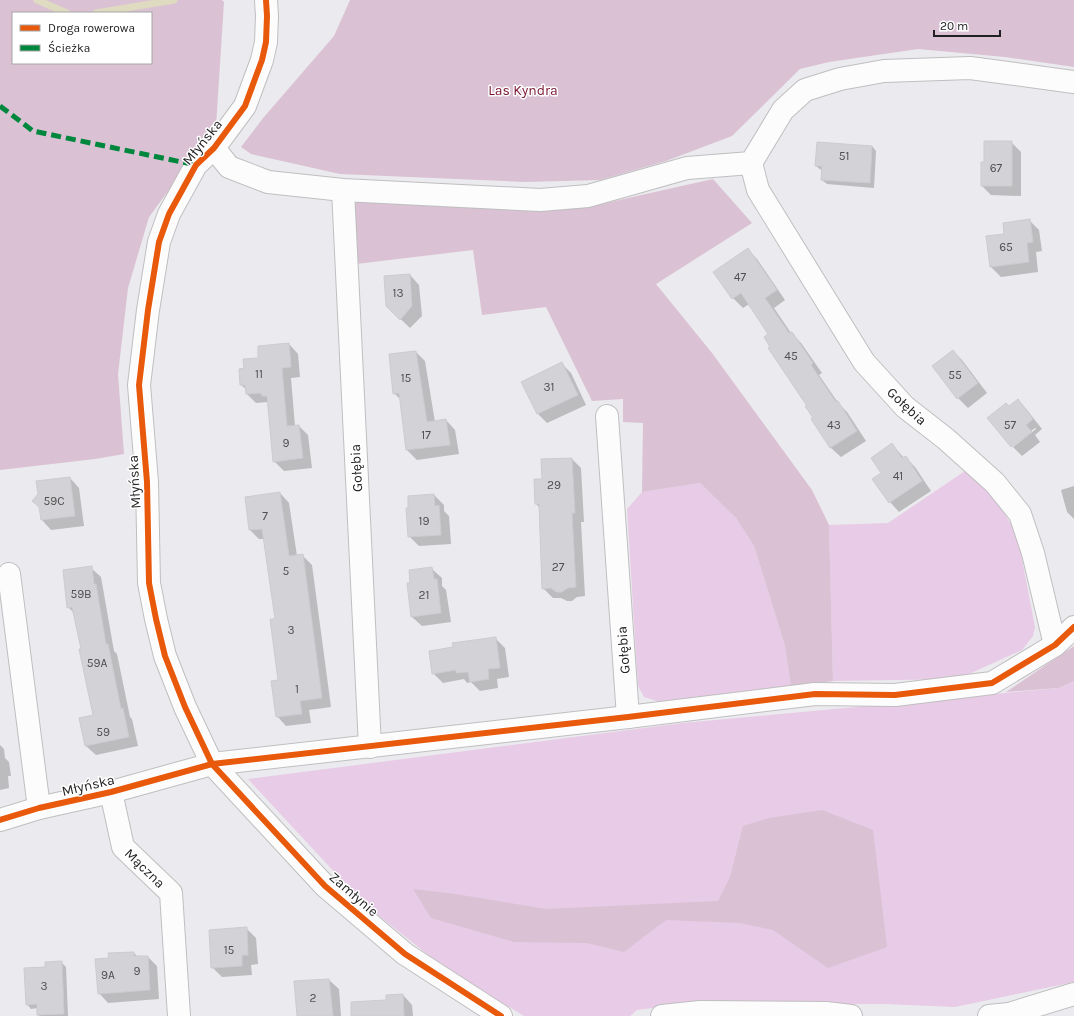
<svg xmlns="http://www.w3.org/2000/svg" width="1074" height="1016" font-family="Karla,sans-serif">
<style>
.grass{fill:#e8cbe6}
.forest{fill:#dac1d3;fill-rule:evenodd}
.shadow{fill:#0003}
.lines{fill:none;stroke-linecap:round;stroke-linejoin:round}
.stream{stroke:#dfdbc0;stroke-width:7}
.building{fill:#d3d3d7;stroke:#cccbd1}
.street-casing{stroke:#bfbfc0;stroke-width:24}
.street{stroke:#fcfcfc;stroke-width:22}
.quiet{stroke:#00873e;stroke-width:5;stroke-dasharray:10 5;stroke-linecap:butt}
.cycleway-casing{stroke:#fff;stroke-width:8}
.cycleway{stroke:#e8590c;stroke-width:6}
.labels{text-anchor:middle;stroke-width:3;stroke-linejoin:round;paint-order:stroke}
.number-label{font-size:12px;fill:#4f4f50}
.park-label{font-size:14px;fill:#791430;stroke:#fff}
.street-label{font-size:14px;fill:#212121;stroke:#fff}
</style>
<rect width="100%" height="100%" fill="#ebeaee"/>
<!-- grass -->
<g class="grass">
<path d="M968,469l26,29 23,35 18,94 -2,9 -11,14 -64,29 -125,2 -4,-156 59,-2z"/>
<path d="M700,483l36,35 18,28 31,100 6,41 -131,15 -16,-5 -6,-11 -11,-177 15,-17z"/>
<path d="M1074,681v301l-119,25 -70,-3 -209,1 -39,5 -7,6h-106l-78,-47 -82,-65 -116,-125 435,-56 376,-35z"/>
</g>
<!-- forest -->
<g class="forest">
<path d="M0,0h222l2,2 -8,124 -67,91 -21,71 -10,86 6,80 -29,5 -95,11zM13,13h138v50h-138z"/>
<path d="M350,0h724v67l-69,-10 -87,-8 -89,13 -29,7 -68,67 -66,25 -66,19 -75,2 -185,-8 -89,-20 -10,-7 23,-30 70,-81z"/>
<path d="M713,179l39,44 -96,61 56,69 100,137 17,35 4,156 -42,6 -6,-41 -31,-100 -18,-28 -36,-35 -58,9 1,-69 -20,-1v-23l-31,2 -46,-94 -64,8 -9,-65 -117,14 -5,-51 5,-12 148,6 52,3 32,-3z"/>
<path d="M1074,646v35l-15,7 -53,4z"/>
<path d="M822,810l51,20 14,117 -59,21 -55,-38 -33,-7 -74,-3 -42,32 -37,-9 -73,-1 -83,-24 -18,-29 42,5 91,15 172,-8 12,-24 13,-51 26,-8z"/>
</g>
<!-- shadow -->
<g class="shadow">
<path d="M1011,142l10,10v44l-30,-1 -9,-9 3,-23z"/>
<path d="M872,146l4,5 -2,37 -47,-4 -5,-4 1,-10h-2l-5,-4z"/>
<path d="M1030,221l9,9 3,21 -6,1 2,20 -37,5 -10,-10 -4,-30 18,-2z"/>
<path d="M748,250l9,9 28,41 -11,8 17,25 10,10 21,30 -3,2 20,29 8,8 19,29 -25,16 -10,-9 -19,-29 2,-1 -6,-12 -36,-59 -2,-13 -21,-30 -6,4 -10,-10 -18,-26z"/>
<path d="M410,275l9,10 3,31 -12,12 -23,-22z"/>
<path d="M289,344l9,10 2,23 -9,1 4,48h4l9,9 4,33 -28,3 -10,-10 -6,-59 -12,1 -9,-9v-4l-6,-5 4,-16 14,-10z"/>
<path d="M953,351l9,9 25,33 -19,15 -10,-10 -25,-31z"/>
<path d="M416,352l9,9 10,61 11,-2 9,10 4,24 -42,6 -10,-10 -6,-50 -7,-7z"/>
<path d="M562,364l9,9 15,32 -39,18 -9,-9 -15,-32z"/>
<path d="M1018,400l9,10 15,19 -7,6 5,7 -18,14 -9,-9 23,-18 -1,-1 -23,18z"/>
<path d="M892,444l12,14 1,-1 10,10 16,24 -32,21 -9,-10z"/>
<path d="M572,459l9,9 3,54h-3l4,74 -8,1 -5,4h-5l-6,-3h-8l-10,-10 -3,-80 -4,-4 7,-24z"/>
<path d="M70,478l9,10 5,38 -33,4 -9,-10 -2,-12z"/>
<path d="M1074,486v33l-7,-7 -6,-22z"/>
<path d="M280,493l9,10 8,53 5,-1 10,10 19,142 -22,3 2,13 -25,3 -9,-10 2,-35 -3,-61 -12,-81h-5l-9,-9z"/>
<path d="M434,495l10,10v6l5,5 2,28 -32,2 -10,-10z"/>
<path d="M91,568l10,9 13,74 3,3 13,63 2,2 6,27 -42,9 -10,-9 -6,-27 14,-3 -19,-102 -7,-7z"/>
<path d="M432,569l10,9v8l4,4 5,32 -29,4 -10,-9 -1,-34z"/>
<path d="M495,638l10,10 4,29 -12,2 1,9 -18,3 -9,-9 -4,1 -3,-4 -21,4 -10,-10 21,-25z"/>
<path d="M0,745l4,4 1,9 4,4 2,14h-3l1,12 -9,2z"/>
<path d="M246,928l10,10 2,26 -7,1 1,10 -30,2 -10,-10z"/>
<path d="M134,953l4,4h10l9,9 2,33 -51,4 -9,-10 11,-34z"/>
<path d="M61,962l5,5 2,49h-28l-2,-1v-7l-7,1 -4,-5 19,-37z"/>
<path d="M329,980l10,9 2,27h-43z"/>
<path d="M403,995l9,10 1,11h-44l19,-15z"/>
</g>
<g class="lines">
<!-- stream -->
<g class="stream">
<path d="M37,0l30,13"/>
<path d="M96,13l78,-13"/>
</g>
</g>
<!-- building -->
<g class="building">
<path d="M984,141h28v45h-31v-24h3z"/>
<path d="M817,142l55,4 -2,37 -49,-3 1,-14h-7z"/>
<path d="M1030,219l3,23 -6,1 2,19 -39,5 -4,-31 18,-2 -1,-11z"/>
<path d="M748,248l29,42 -12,8 24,35 3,-1 21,31 -2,2 25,37 2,-1 19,30 -27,17 -19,-29 2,-1 -8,-12h2l-39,-58 2,-1 -6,-10 4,-3 -27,-41 -9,6 -19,-27z"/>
<path d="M410,274l2,32 -12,14 -14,-14 -2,-30z"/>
<path d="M289,343l2,24 -9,1 5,58 12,-1 4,33 -30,4 -6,-66h-5l-1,-3 -15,1 -1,-9h-5l-1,-16 5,-1 -1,-9 15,-1v-12z"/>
<path d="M953,350l25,33 -21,16 -25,-33z"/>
<path d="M416,351l11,71 19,-3 4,26 -44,5 -7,-57 -6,1 -4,-40z"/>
<path d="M562,362l16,33 -41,19 -16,-32z"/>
<path d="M1018,399l15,20 -7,6 6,7 -21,15 -24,-29 19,-15 3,3z"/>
<path d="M892,443l10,15 4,-2 16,25 -33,22 -17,-24 9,-6 -10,-15z"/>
<path d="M572,458l3,55h-3l4,74 -8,1 -6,4h-6l-5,-4 -9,1 -3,-85h-4l-1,-25h8l-1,-20z"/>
<path d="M70,477l5,39 -34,4 -2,-13 -7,-6 6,-7 -2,-13z"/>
<path d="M280,492l9,64 14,-2 19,144 -22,3 2,13 -26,3 -5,-36 7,-1 -8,-61h5l-13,-90 -13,1 -4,-33z"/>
<path d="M434,494l1,12 4,-1 2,30 -33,2 -2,-29h2v-12z"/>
<path d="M92,566l2,18h2l10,60h2l13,65 2,-1 6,29 -44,9 -6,-28 14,-3 -14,-66h2l-9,-42 -5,1 -4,-38z"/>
<path d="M432,567l2,12h3l4,34 -30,4 -4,-34h3l-1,-13z"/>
<path d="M496,637l4,31 -12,1 1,10 -19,3 -2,-10 -12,1v-3l-24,4 -3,-23 24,-4 -1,-4z"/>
<path d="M247,927l1,28h-6v11l-31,2 -2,-38z"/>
<path d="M134,952v4h14l2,34 -52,4 -3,-35 14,-1 -1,-5z"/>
<path d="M62,961l2,53 -27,1v-11l-11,1 -2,-37 21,-1v-5z"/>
<path d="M329,979l4,37h-36l-3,-35z"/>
<path d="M403,994l1,22h-53v-14l35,-2v-5z"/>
</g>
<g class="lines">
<!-- street casing -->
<g class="street-casing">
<g id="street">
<path d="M266,0l1,16 -1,26 -4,18 -17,46 -31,42 -18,17 -27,49 -10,28 -11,68 -9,75 8,97 2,101 7,36 9,37 20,51 27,57 113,122 80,68 96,62"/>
<path d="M214,148l15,19 39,15 75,8 197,10 48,-4 99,-28 64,-5 32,-53 22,-20 35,-11 44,-8 86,-3 104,14"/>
<path d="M751,163l7,27 106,172 41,45 41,32 49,44 25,31 13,39 22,92"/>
<path d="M343,190l27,557"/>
<path d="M607,416l21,301"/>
<path d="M9,574l30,234"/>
<path d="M111,792l12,55 48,46 8,123"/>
<path d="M0,820l39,-12 72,-16 101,-28 416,-47 187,-23 80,1 97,-12 63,-38 19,-18"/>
<path d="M662,1016l38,-4 126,1 25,3"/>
<path d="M989,1016l20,-2 65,-20"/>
</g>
</g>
<!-- street -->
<use href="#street" class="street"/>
<!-- quiet -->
<path class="quiet" d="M0,106l33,25 163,34"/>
<!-- cycleway casing -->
<g class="cycleway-casing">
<g id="cycleway">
<path d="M266,0l1,16 -1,26 -4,18 -17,46 -31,42 -18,17 -27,49 -10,28 -11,68 -9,75 8,97 2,101 7,36 9,37 20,51 27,57 113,122 80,68 96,62"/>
<path d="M0,820l39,-12 72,-16 101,-28 416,-47 187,-23 80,1 97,-12 63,-38 19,-18"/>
</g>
</g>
<!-- cycleway -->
<use href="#cycleway" class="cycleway"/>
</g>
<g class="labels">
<!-- number labels -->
<g class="number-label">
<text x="844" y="160">51</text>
<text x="996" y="172">67</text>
<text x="1006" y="251">65</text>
<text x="740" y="281">47</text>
<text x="398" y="297">13</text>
<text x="791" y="360">45</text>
<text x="259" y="378">11</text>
<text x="955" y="379">55</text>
<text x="406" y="382">15</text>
<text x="549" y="391">31</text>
<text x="834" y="429">43</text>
<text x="1010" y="429">57</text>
<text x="426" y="439">17</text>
<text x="286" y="447">9</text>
<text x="898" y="480">41</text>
<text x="554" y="489">29</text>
<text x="54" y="505">59C</text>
<text x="265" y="520">7</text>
<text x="424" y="525">19</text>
<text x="558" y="571">27</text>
<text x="286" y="575">5</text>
<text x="81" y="598">59B</text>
<text x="424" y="599">21</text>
<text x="291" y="634">3</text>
<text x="97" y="667">59A</text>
<text x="297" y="693">1</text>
<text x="103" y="736">59</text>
<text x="229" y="954">15</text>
<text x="137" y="975">9</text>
<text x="108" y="979">9A</text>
<text x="44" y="990">3</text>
<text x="313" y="1002">2</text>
</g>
<!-- park labels -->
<g class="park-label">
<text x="523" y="95">Las Kyndra</text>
</g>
<!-- street labels -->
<g class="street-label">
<text transform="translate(202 142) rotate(-51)" y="5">Młyńska</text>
<text transform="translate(907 406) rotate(43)" y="5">Gołębia</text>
<text transform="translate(356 468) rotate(-93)" y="5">Gołębia</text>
<text transform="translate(134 482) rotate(-93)" y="5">Młyńska</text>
<text transform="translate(623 650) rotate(-94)" y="5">Gołębia</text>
<text transform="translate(88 785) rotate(-13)" y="5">Młyńska</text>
<text transform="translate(145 868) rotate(44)" y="5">Mączna</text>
<text transform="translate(354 894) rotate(41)" y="5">Zamłynie</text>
</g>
</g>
<!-- legend -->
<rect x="12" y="12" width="140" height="52" fill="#ffffff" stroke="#a6a6a6"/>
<rect x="20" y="25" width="20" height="6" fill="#e8590c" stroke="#a6a6a6"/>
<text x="48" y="32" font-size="12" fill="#212121">Droga rowerowa</text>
<rect x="20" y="45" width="20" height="6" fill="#00873e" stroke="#a6a6a6"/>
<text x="48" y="52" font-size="12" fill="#212121">Ścieżka</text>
<!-- scale -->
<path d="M934 30v6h66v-6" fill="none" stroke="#212121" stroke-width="2"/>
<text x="940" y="30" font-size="12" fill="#212121" stroke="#ffffff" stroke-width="3" paint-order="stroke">20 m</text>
</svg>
